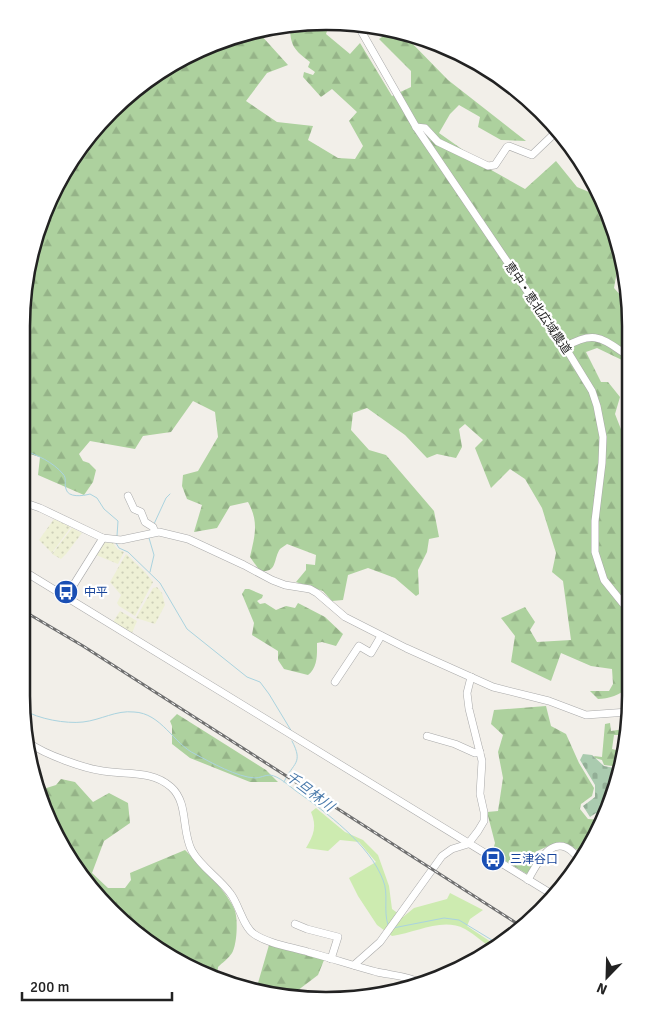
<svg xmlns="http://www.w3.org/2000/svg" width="652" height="1022" font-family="Signika,'Noto Sans JP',sans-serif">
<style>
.farmland{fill:url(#farmland-dots)}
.grass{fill:#cdebb0}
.forest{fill:url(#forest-firs)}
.cemetery{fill:url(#cemetery-stones)}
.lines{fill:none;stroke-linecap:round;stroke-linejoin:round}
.stream{stroke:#aad3df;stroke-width:1}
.minor-casing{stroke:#a9a9a9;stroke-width:8}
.minor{stroke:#fff;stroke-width:7}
.rail-casing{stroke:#707070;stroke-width:3}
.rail{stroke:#fff;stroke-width:1;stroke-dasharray:4;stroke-linecap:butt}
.labels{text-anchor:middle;stroke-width:4.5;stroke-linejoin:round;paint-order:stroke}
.street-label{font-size:12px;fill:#222;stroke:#fff}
.transit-label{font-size:12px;fill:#164399;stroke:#fff;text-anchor:start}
.water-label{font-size:14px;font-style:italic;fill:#4a7aab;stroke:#fff}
.rim{fill:none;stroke:#222;stroke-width:2.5}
</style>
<defs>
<pattern id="farmland-dots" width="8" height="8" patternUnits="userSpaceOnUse" patternTransform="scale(1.25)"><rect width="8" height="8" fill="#eef0d5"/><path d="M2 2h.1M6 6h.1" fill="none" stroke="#ccceb7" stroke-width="1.8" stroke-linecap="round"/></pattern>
<pattern id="forest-firs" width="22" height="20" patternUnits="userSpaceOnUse" patternTransform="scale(1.25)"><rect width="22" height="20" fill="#add19e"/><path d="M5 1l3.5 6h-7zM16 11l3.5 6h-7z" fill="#95b388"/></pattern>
<pattern id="cemetery-stones" width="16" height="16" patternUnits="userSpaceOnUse" patternTransform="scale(1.25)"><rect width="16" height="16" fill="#aacbaf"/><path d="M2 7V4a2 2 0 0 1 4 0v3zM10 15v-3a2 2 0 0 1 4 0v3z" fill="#92ae96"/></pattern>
</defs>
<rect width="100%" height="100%" fill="#f2efe9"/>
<!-- farmland -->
<g class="farmland">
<path d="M54,519l17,8 -19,26 -13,-13z"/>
<path d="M72,528l10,5 -16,21 -5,5 -9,-5z"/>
<path d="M103,542l10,1 4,6 7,3 -6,12 -22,-9z"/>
<path d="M126,554l19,18 8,10 -18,34 -16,-10 -2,-3 4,-8 -11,-13z"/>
<path d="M157,587l5,6 3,12 -10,19 -19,-6 17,-30z"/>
<path d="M120,611l17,10 -5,12 -19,-11z"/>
</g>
<!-- grass -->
<path class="grass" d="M316,808l29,24 18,8 15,15 11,31 3,23 11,8 11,-9 33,-9 3,-6 33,17 -13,9 -3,7 27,18 9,-5 3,1 -11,10c-11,-6 -19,-15 -30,-21 -23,-12 -49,4 -73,7l-15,-11 -19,-29 -9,-18 27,-16 -17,-20 -19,-2 -12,11 -22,-3c8,-13 11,-22 5,-36z"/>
<!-- forest -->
<g class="forest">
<path d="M306,22l23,3 -3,9 24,20 10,-11 32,53 19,-9v-16l-32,-32 9,-6 16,2 44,45 78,61 -25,-1 -23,-13 2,-10 -21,-12 -9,9 -11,19 54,38 32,18 31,-28 21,26 24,10 19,71 -3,3 -3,17 16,18v46l-2,-1 -6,9 -25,-12 -11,4 15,30h7l12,15 -5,17 11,28h4l-1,205c-5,15 -1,25 -1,40 -7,8 -20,12 -30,12l-8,-8h19l4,-7 -1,-15 -21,-3 -30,-13 -10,28 -40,-19 4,-26 -14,-18 24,-11 10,15 -5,8 7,12 34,-2 -8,-59 -11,-9 4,-19 -14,-45 -17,-29 -15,-10 -19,19 -16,-40 8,-8 -18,-16 -6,5 3,18 -6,11 -19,-4 -10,4 -22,-23 -38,-27 -14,5 -2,17 18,20 17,5 48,56 5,26 -10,2 -2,13 -9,18 1,24 -3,2 -21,-18 -27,-10 -20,7 -5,25 -11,1 -9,-10 -27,-9 10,-12v-6l9,1 1,-10 -29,-11c-2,2 -5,3 -7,5 -7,10 -2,24 -20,22l-10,-14c5,-22 9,-35 -2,-55l-18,4 -13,22 -23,4 8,-27 -15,-6 -5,-13 1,-11 15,-4 20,-34 -3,-25 -22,-11 -22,31 -28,4 -8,13 -45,-8 -11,13 4,7 6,2 7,7 -3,12 -9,13 -46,-20 2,-18 -17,-5 1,-166 29,-95 44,-66 94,-72 69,-19 28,31 -21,8 -21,28 31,21 36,4 -5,14 30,18 17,1 8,-13 -14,-25 8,-9 -25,-23 -11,8 -18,-20 1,-5 9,3 2,-3 -7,-5 2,-5c-16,-12 -20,-17 -20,-36z"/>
<path d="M245,589h4l14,6 -1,3 -5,3 3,3 5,-1 11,7 10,-4 9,2 3,-5 27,14 18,17 -7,12 -14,-4 -5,1c0,11 1,24 -9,32l-24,-6 -6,-9v-9l-26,-16 2,-12 -12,-29z"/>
<path d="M546,706l5,20 15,8 13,29 15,25 -2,8 -11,8 -1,5 8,10 15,1 -20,32 -17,-7 -13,-1 -18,8 1,8 -9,14 -35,-21 3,-10 -8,-31 11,-1 5,-33 -5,-26 5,-17 -12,-11 3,-14z"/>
<path d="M177,714l89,56 12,12h-28l-60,-24 -18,-14v-18l-2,-5z"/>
<path d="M610,723l1,8 13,-2v-5l4,-1v8l-4,4h-10l-2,14 12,3 -4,15 -16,-2 -2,-5 -7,-2 -1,-2 8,1 3,-33z"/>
<path d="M61,779l14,3 18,20 16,-9 19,10 2,20 -26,18 -12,32 16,15h17l6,-8 -1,-7 55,-23c14,14 44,43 50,61 3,10 2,33 -3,42 -3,5 -10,10 -14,14l-1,12 -76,-41 -68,-72 -36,-75 19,-6z"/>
<path d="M269,945l55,15 -6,15 -29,22 -30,-6 -1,-8z"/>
</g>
<!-- cemetery -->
<path class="cemetery" d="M583,754l9,1 12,11 15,3 -12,44 -3,5 -8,-5 -6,4 -7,-11 12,-9v-12l-15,-25z"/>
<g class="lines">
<!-- stream -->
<g class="stream">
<path d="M23,450c14,5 30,12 40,24 4,4 1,9 3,15 2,9 17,7 24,5l7,4 7,11 14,12 -1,15"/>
<path d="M154,524l12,-26 4,-4"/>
<path d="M149,538l5,17 -4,17"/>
<path d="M116,543l3,5 9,4 32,31 27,46 60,48 13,5 9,12 23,38"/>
<path d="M24,710c14,9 42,14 59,12 18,-2 33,-12 51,-10 27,1 40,32 61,42 17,9 42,23 60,24 5,0 10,-3 15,-3 9,1 19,11 26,16 30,21 74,54 87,89 6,14 0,30 5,45"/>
<path d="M284,782c9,-20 20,-18 8,-41"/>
<path d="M393,928l51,-10 15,2 41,25"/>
</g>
<!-- minor casing -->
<g class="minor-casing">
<g id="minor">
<path d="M360,29l56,98 149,220 27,44 5,15 6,31 -1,26 -7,58v31l9,28 25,31"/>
<path d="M416,127l9,1 13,14 50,24 7,-1 12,-18 2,-1 23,9 23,-22"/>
<path d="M565,347c31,-18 37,-8 65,10"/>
<path d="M128,496l6,13 7,3 4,10 8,5 2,5"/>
<path d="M23,502l17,6 63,30 18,2 38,-8 29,7 56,26 28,15 13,5 25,4 7,4 28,24 61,31 87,39 56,14 37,14 42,-3"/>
<path d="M22,570l533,326"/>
<path d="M66,597l37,-59"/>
<path d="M335,682l24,-36 12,7 10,-17"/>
<path d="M427,736l28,8 20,9 5,-1"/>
<path d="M29,743c17,12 54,25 74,28 24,4 49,-1 68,16 18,16 10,44 21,64 9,16 27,27 38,42 9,11 13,34 24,41 15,10 37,13 54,18 23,6 46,14 69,20 13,3 32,4 44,11"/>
<path d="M528,880c11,-21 28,-52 51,-21"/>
<path d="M295,924l12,5 31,8 -7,22"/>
<path d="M354,965l26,-23 62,-86 10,-7 16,-5 10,-13 6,-10v-9l-4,-18 2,-33 -13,-52 -2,-16 4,-16"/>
</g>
</g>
<!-- minor -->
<use href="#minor" class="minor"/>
<!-- rail casing -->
<g class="rail-casing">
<path id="rail" d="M22,610l61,36 438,280"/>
</g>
<!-- rail -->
<use href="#rail" class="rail"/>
</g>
<!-- icons -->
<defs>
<g id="bus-disc" transform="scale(1.25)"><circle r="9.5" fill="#1a4fb4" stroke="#fff"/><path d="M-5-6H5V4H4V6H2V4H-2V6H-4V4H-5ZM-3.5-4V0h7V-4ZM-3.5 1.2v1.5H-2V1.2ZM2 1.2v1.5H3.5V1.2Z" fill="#fff"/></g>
</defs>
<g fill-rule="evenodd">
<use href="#bus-disc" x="66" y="592"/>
<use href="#bus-disc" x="493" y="859"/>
</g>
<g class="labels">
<!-- street labels -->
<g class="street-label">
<text transform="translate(538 308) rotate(56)" y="4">恵中・恵北広域農道</text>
</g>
<!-- transit labels -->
<g class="transit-label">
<text x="84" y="596">中平</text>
<text x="510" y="863">三津谷口</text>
</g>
<!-- water labels -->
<g class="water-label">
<text transform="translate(310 791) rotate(37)" y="5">千旦林川</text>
</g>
</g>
<!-- crop -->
<path d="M0 0H652V1022H0ZM326 30H326A296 296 0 0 1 622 326V696A296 296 0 0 1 326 992H326A296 296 0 0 1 30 696V326A296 296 0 0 1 326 30Z" fill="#fff" fill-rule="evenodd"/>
<path class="rim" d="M326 30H326A296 296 0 0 1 622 326V696A296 296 0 0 1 326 992H326A296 296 0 0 1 30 696V326A296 296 0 0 1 326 30Z"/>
<!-- north arrow -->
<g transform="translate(607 977) rotate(203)" stroke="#ffffff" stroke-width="4" paint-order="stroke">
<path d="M0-4L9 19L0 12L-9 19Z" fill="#222222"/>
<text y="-8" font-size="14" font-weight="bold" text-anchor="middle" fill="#222222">N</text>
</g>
<!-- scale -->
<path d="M22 992v8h150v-8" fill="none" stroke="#222222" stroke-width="2.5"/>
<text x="30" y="992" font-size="15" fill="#222222" stroke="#ffffff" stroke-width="4" paint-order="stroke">200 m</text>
</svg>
